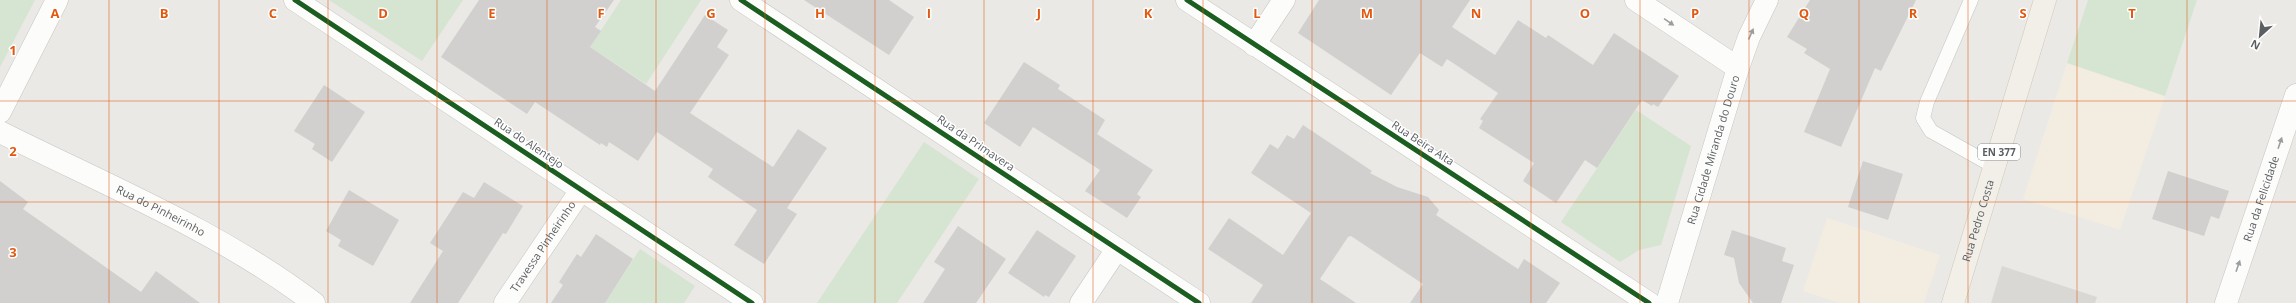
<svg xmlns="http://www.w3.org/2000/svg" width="2296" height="303" font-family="'Open Sans',sans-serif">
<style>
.commercial{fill:#f2ede0}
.industrial{fill:#dad8d5}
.green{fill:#d5e5d2}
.building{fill:#d1d0ce}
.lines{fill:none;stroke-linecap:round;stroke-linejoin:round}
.service-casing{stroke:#c4c5c5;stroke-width:15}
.minor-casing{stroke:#c4c5c5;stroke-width:23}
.tertiary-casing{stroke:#c4c5c5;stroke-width:23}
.primary-casing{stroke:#d0c7b6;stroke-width:23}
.service{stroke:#fcfcfb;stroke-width:14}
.minor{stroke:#fcfcfb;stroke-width:22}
.tertiary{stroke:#fcfcfb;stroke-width:22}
.primary{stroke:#f1efe8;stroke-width:22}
.cycleway-casing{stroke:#fff;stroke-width:8}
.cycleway{stroke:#1b5e20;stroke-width:5}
.oneway{fill:#9b9e9f}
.grid{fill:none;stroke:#e15910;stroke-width:1;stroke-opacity:0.55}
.labels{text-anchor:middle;stroke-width:3;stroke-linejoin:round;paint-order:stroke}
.shield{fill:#fff;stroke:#8c8f91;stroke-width:1}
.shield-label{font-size:10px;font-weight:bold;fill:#5b5f62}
.street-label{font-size:11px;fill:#5b5f62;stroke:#fff}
.grid-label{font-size:13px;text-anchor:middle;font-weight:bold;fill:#e15910;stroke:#fff;stroke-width:3;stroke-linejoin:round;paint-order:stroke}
</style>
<rect width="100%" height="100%" fill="#eae9e5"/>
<!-- commercial -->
<g class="commercial">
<path d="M2067,63l98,33 -45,134 -97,-31z"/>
<path d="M1827,218l113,37 -16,48h-85l-36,-12z"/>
</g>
<!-- industrial -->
<path class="industrial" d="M2002,266l95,31 -2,6h-104z"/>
<!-- green -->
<g class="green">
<path d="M0,0h35l-35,67z"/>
<path d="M329,0h134l-41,61z"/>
<path d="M621,0h80l-55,84 -56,-37z"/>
<path d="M2088,0h109l-32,96 -98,-33z"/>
<path d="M1636,110l55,36 -30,99 -22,5 -19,12 -59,-40z"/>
<path d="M924,142l55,37 -82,124h-80z"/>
<path d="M640,249l55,37 -11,17h-79z"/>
</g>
<!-- building -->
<g class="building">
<path d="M479,0h135l-19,27 6,4 -11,16 65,44 50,-76 23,15 -11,17 12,8 -39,58 83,54 25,-38 29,19 -40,60 10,6 -33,50 -30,-19 23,-35 -49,-33 5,-8 -56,-37 -19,29 -29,-19 -2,5 -6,-4 -1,2 -65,-43 -8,12 -86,-57z"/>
<path d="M804,0h85l25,17 -25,38z"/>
<path d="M1319,0h151l-18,27 43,28 23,-35 28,18 2,-3 45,30 21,-32 65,43 -21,31 -5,-3 -1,2 -10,-6 -45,68 -12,-8 -29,43 -33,-22 11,-18 -55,-35 4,-7 -3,-2 18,-26 -51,-34 -5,8 -22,-14 -29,42 -93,-62z"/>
<path d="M1810,0h106l-35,71 -6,-3 -34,79 -37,-15 26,-63 -26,-16 3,-4 -20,-12z"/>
<path d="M1024,62l36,23 -2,4 47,31 -8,14 56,36 -16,24 4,3 -14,21 -42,-27 15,-21 -67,-43 -13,20 -36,-24z"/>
<path d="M324,85l41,27 -33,50 -20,-13 3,-5 -21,-13z"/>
<path d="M1303,125l69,46 -2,2 27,14 31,10 11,13 -3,5 82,54 6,-10 36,24 -14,20h-136l13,-19 -72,-48 -3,1 -28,42 36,24h-105l12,-18 -55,-36 21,-31 54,37 28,-42 -60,-40 19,-29 8,5 9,-14 7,4z"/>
<path d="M1863,161l40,13 -15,46 -40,-13z"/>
<path d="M2168,171l61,20 -10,28 -8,-3 -7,20 -52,-17z"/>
<path d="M0,181l28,21 -5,7 118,83 15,-21 44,32h-200z"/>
<path d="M484,182l39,24 -17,28 -3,-1 -45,70h-48l33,-52 -13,-8 33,-51 11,6z"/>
<path d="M349,190l50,30 -26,46 -35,-20 3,-6 -15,-9z"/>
<path d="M958,226l48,33 -30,44h-53l22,-34 -11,-7z"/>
<path d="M1037,230l39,26 -27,41 -4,-2 -1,2 -36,-24z"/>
<path d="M1732,230l54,18 -4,13 12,4 -13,38h-28l-14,-20 -5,-25 -10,-3z"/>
<path d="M596,234l37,25 -28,44h-54l12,-18 -4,-3 18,-28 4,3z"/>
</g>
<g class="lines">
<!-- service casing -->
<g class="service-casing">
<path id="service" d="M1971,0l-44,102 -4,16 8,13 64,36"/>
</g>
<!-- minor casing -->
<g class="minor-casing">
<g id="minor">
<path d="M295,0l457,303"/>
<path d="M741,0l458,303"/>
<path d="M1187,0l462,303"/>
<path d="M1636,0l102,68"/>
<path d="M1254,45l30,-45"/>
<path d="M0,112l57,-112"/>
<path id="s1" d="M505,303l76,-113"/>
<path d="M1081,303l36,-54"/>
<path id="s2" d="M1667,303l71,-235 11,-31 18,-37"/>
<path id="s3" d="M2226,303l70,-208"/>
</g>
</g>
<!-- tertiary casing -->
<g class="tertiary-casing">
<g id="tertiary">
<path id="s4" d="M0,132c106,53 219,99 314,171"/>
</g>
</g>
<!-- primary casing -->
<g class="primary-casing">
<g id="primary">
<path id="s5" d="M1953,303l92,-303"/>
</g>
</g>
<!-- service -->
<use href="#service" class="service"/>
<!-- minor -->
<use href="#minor" class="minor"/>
<!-- tertiary -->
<use href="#tertiary" class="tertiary"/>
<!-- primary -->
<use href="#primary" class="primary"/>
<!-- cycleway casing -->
<g class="cycleway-casing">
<g id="cycleway">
<path d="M295,0l457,303"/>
<path d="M741,0l458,303"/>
<path d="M1187,0l462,303"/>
</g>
</g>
<!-- cycleway -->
<use href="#cycleway" class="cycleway"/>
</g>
<!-- one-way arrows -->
<defs><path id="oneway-solid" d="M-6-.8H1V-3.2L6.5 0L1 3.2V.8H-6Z"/></defs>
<g class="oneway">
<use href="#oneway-solid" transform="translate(1669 22) rotate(34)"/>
<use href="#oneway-solid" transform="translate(1751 34) rotate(-66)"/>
<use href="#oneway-solid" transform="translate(2280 143) rotate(-71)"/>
<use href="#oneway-solid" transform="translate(2238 266) rotate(-71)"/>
</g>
<!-- grid -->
<path class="grid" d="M109,0v303M219,0v303M328,0v303M437,0v303M547,0v303M656,0v303M765,0v303M875,0v303M984,0v303M1093,0v303M1203,0v303M1312,0v303M1421,0v303M1531,0v303M1640,0v303M1749,0v303M1859,0v303M1968,0v303M2077,0v303M2187,0v303M0,101h2296M0,202h2296"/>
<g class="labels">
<!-- shield labels -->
<rect class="shield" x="1978" y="144" width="42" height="16" rx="3"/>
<g class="shield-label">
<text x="1999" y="156">EN 377</text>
</g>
<!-- street labels -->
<g class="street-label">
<text transform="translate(529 143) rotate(34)" y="4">Rua do Alentejo</text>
<text transform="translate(976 143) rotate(34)" y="4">Rua da Primavera</text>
<text transform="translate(1423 143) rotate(33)" y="4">Rua Beira Alta</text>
<text dy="4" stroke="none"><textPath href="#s2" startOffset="160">Rua Cidade Miranda do Douro</textPath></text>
<text dy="4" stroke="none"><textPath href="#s3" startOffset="110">Rua da Felicidade</textPath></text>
<text dy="4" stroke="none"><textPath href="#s4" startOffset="179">Rua do Pinheirinho</textPath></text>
<text dy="4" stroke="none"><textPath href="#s5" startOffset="86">Rua Pedro Costa</textPath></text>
<text dy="4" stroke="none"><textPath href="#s1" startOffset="68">Travessa Pinheirinho</textPath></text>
</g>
</g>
<g class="grid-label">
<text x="55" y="18">A</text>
<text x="164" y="18">B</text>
<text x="273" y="18">C</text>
<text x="383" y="18">D</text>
<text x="492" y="18">E</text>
<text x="601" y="18">F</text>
<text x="711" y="18">G</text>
<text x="820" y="18">H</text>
<text x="929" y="18">I</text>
<text x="1039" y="18">J</text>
<text x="1148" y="18">K</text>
<text x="1257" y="18">L</text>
<text x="1367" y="18">M</text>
<text x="1476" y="18">N</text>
<text x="1585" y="18">O</text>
<text x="1695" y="18">P</text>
<text x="1804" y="18">Q</text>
<text x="1913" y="18">R</text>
<text x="2023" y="18">S</text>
<text x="2132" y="18">T</text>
<text x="13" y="55">1</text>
<text x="13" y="156">2</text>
<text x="13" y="257">3</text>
</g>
<!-- north arrow -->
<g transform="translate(2260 36) rotate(207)" stroke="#ffffff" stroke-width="3" paint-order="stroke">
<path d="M0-3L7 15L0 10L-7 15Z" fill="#5b5f62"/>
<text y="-6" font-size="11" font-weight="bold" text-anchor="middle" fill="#5b5f62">N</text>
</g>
</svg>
